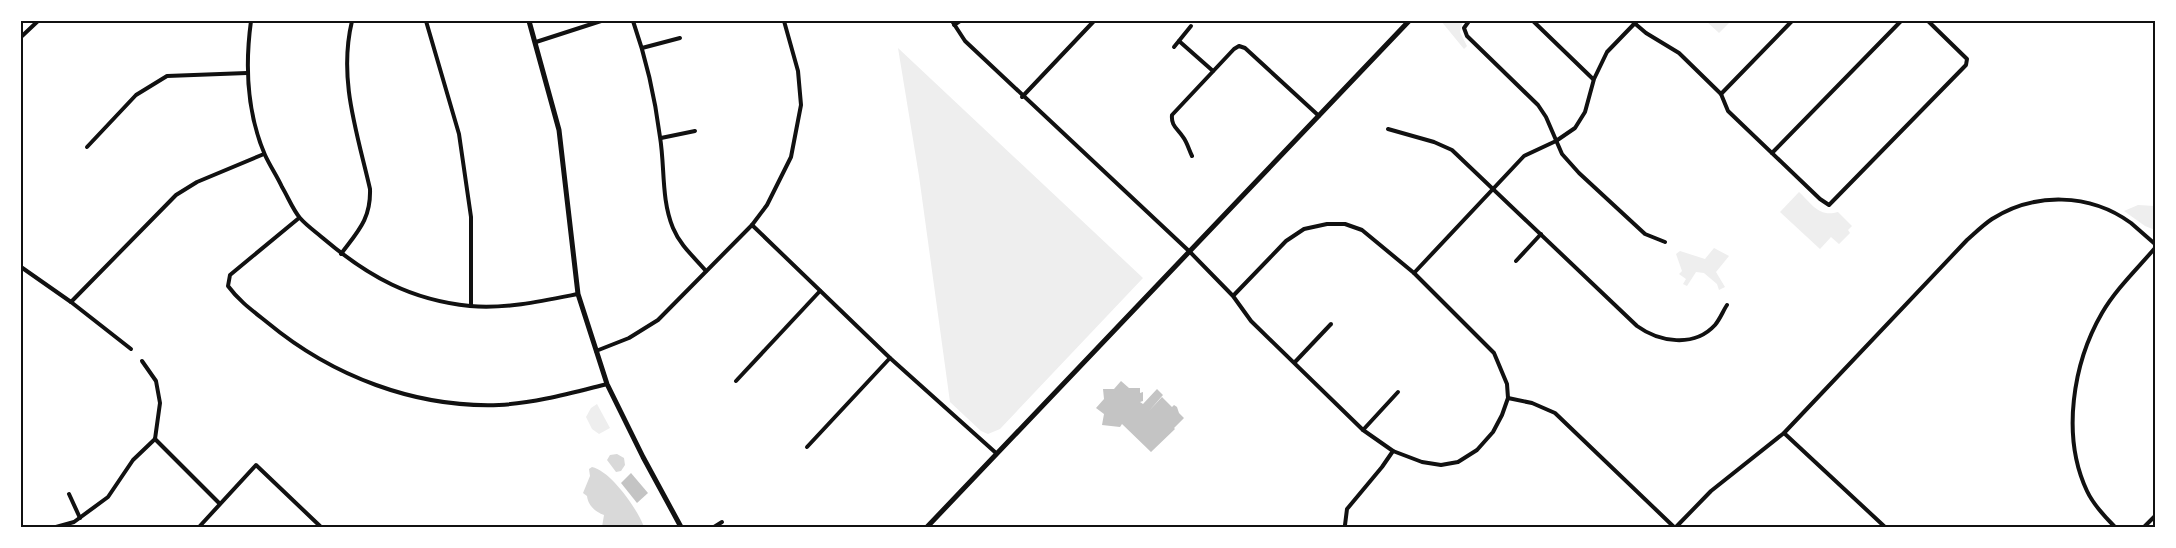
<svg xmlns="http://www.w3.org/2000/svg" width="2176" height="548" font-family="'Asap Condensed',sans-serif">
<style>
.green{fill:#eee}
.water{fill:#d9d9d9}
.building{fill:#c4c4c4}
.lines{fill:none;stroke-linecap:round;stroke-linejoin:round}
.minor{stroke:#111;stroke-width:4}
.tertiary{stroke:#111;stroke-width:5}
.neatline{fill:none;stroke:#111;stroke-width:2}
</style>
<rect width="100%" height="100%" fill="#fff"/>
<!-- green -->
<g class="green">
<path d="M1441,21h22l-3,11 7,14 -3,3z"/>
<path d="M1706,21h25l-12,12z"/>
<path d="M898,48l245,230 -143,151 -12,5 -7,-3 -31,-29 -31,-226z"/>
<path d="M1799,192c12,11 20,26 39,20l14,14 -4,4 2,3 -11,11 -8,-7 -11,12 -40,-37z"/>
<path d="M2138,205l17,1v24l-10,-4 -21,-15z"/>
<path d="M1714,248l15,8 -13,16 9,15 -6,3 -2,-6 -13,-11 -8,-1 -9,14 -4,-2 3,-5 -7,-5 3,-3 -6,-17 4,-3 25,8z"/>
<path d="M597,404l13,24 -11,6 -7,-5 -6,-12 5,-9z"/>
</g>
<!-- water -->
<g class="water">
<path d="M617,454l7,4 1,7 -4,6 -5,1 -9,-12 3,-5z"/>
<path d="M592,467c19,4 46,43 52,60h-42l2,-12c-9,-3 -16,-10 -17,-19l-4,-3 7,-17 -1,-7z"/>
</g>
<!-- building -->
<g class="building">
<path d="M1121,381l8,7h11v5l3,-1v9l-3,1 3,2 14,-15 6,6 -14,16 13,-14 10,10 2,-2 3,2 2,6 5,5 -10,10 1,1 -24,23 -29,-28 -2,3 -18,-2 2,-11 -8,-6 8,-9 -1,-10h11z"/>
<path d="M631,473l17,20 -11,10 -16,-20z"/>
</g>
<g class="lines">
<!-- minor -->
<g class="minor">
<path d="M251,21c-6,44 -4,92 14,134 5,11 12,21 17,32 6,10 11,23 18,31 7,8 16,14 24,21 45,38 87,61 146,67 37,3 73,-5 108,-12"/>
<path d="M426,21l33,113 12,83v89"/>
<path d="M633,21c13,37 22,77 27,116 5,30 1,62 13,91 7,17 21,29 33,43"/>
<path d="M952,21l13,20 225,211 43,44 18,25 112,109 30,21 29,11 19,3 17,-3 19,-12 16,-18 9,-17 6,-17 -1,-14 -13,-31 -80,-80 -52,-43 -17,-6h-18l-23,5 -18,12 -53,55"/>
<path d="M1469,21l-5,7 3,8 71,69 8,12 16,37 17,19 66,61 20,8"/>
<path d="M1533,21l60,58"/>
<path d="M1632,21l14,12 33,20 42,41 7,17 92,88 9,6 137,-140 1,-6 -39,-38"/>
<path d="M954,25l6,-4"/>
<path d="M21,37l17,-16"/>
<path d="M1179,41l34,30"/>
<path d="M536,42l65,-21"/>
<path d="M1174,47l17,-21"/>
<path d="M642,48l38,-10"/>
<path d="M1721,94l71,-73"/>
<path d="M1022,97l72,-76"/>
<path d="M1388,129l46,13 18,8 185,176c22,16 57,22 78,-1 5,-6 8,-14 12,-20"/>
<path d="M661,138l34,-7"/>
<path d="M87,147l49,-52 31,-19 80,-3"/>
<path d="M1772,153l129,-132"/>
<path d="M1192,156c-3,-6 -5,-14 -9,-19 -6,-9 -12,-11 -11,-22l62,-66 5,-3 6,2 74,68"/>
<path d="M299,218l-69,57 -2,11c11,15 25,25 40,37 64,53 147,85 231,82 37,-2 72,-12 108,-21"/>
<path d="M752,225l138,133 106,95"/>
<path d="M341,254c17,-23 30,-35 29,-65 -13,-57 -32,-110 -18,-168"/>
<path d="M1516,261l25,-27"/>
<path d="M21,267l50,35 60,47"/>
<path d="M1414,273l110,-117 32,-15 19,-13 10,-16 9,-33 13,-27 30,-31"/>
<path d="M71,302l105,-107 21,-13 67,-28"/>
<path d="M596,351l33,-13 29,-18 94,-95 15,-20 24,-48 10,-52 -3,-34 -14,-50"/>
<path d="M142,361l14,20 4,22 -5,36"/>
<path d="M1295,362l36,-38"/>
<path d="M736,381l84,-90"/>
<path d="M1508,398l24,5 23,10 119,114"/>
<path d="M1363,430l35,-38"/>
<path d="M1784,433l101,94"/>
<path d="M155,439l64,64"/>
<path d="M807,447l83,-89"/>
<path d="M69,494l11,24"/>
<path d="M1345,525l2,-16 35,-42 11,-16"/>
<path d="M56,527l18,-5 34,-25 25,-37 22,-21"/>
<path d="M199,527l57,-62 65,62"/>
<path d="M714,527l8,-5"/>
<path d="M1676,527l35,-36 73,-58 183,-193c8,-7 16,-15 25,-21 42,-27 98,-26 139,4 8,7 16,14 24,21"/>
<path d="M2115,527c-11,-11 -22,-23 -28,-36 -26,-55 -14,-128 15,-178 14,-24 35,-44 53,-65"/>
<path d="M2144,527l11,-11"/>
</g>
<!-- tertiary -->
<g class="tertiary">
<path d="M529,21l30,109 19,164 29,90 36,73 38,70"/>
<path d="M927,527l482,-506"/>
</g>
</g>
<!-- border -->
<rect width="2176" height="548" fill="none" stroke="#ffffff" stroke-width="45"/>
<rect x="22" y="22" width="2132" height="504" class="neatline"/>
</svg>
